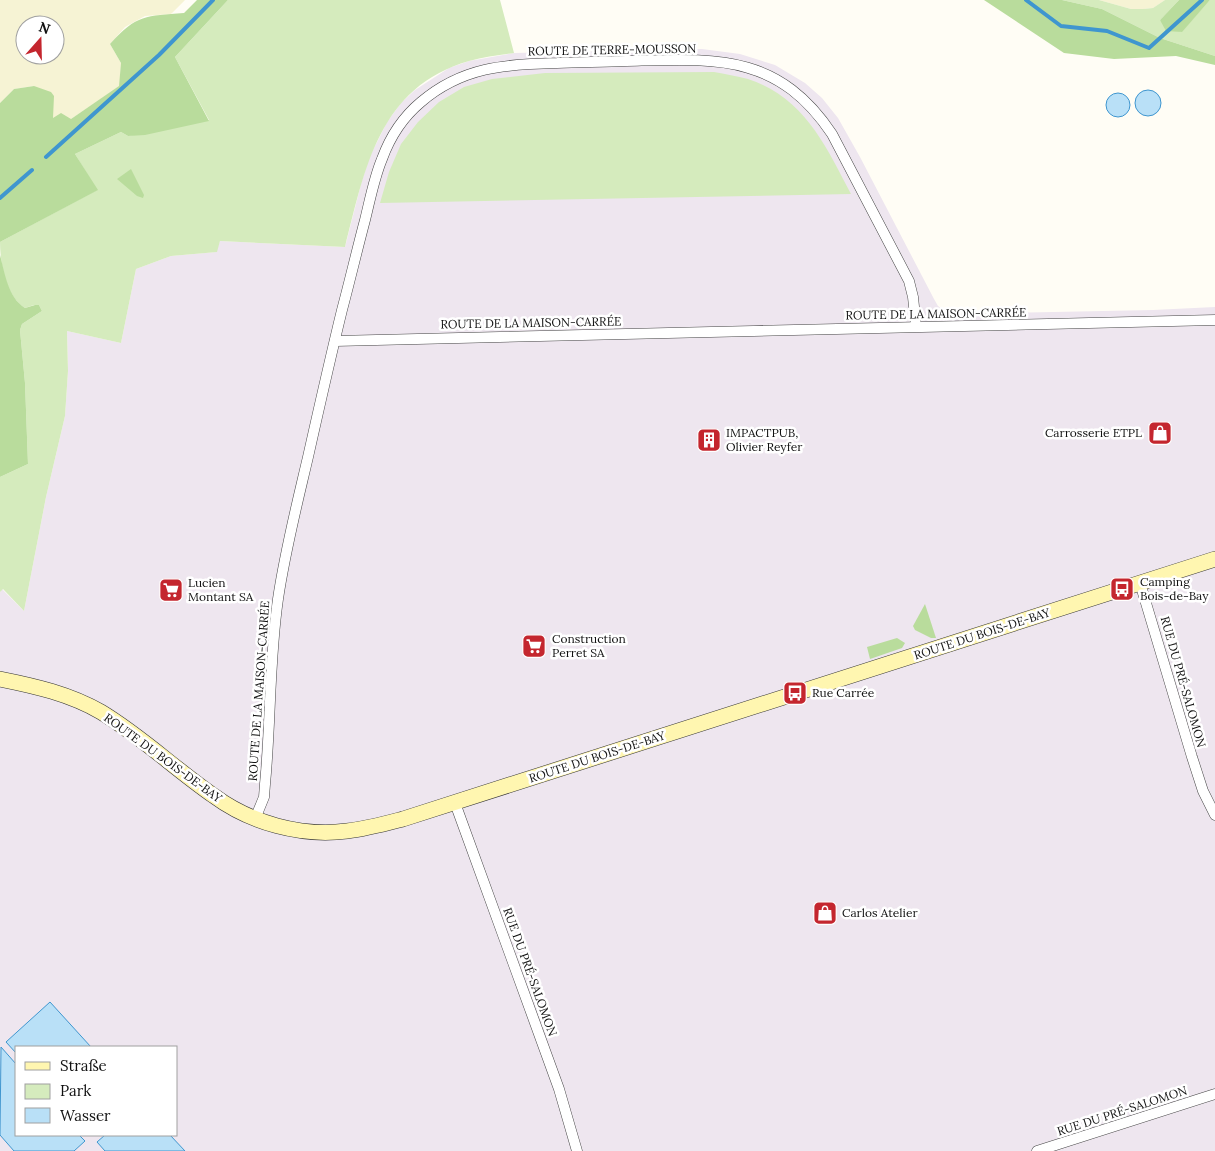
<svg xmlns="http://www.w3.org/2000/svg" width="1215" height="1151" font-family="Lora,serif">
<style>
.industrial{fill:#eee6ef;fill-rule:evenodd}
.farmland{fill:#f6f3d4;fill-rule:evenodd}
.green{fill:#d5ebbd}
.forest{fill:#b9dc9c}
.water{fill:#b9e0f7;stroke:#3f96cf}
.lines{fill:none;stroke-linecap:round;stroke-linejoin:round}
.stream{stroke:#3f96cf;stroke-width:4}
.street-casing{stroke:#444;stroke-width:11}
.secondary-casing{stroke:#333;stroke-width:16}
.street{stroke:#fff;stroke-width:10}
.secondary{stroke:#fff6b0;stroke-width:15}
.labels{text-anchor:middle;stroke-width:5;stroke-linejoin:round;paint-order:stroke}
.street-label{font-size:12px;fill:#111;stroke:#fff}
.poi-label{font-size:12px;fill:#111;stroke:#fff;text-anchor:start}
</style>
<rect width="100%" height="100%" fill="#fffdf5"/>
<!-- industrial -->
<path class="industrial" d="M702,49l38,5 35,11 30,18 17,15 16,20 22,39 74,142 4,7 7,5 9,3 199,-4 62,-3v844h-1215v-559l2,-3 22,22 22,-114 19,-81 3,-45 -1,-40 54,12 15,-74 35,-13 45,-4 4,-11 125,6 16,-63 8,-26 18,-36 14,-19 14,-13 34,-22 20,-7 45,-8zM16,1047h160v88h-160z"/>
<!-- farmland -->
<g class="farmland">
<path d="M0,0h185l-14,14 -26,2 -20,11 -15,17 11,19 -1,23 -49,33h-18l-19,-33 -20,3 -14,14zM25,25h30v30h-30z"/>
<path d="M1099,0h66l-12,8 -10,1h-12z"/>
</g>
<!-- green -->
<g class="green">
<path d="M228,0h272l14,53c-15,2 -30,4 -45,8 -90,26 -104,107 -124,186l-125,-6 -3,11 -46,4 -35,13 -15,74 -54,-12 1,40 -3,45 -19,81 -22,114 -21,-22 -3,3v-115l28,-13 -3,-81 -5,-53 2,-6 20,-13 -3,-6h-5l-9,3c-19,-12 -25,-44 -25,-66l97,-52 -22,-36 46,-22 7,4 81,-16 -34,-63z"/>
<path d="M1062,0h37l32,9h12l10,-1 12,-8h14l-19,20 21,12 29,-32h5v56l-55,-18 -58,-29z"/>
<path d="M714,72c11,2 23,4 34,7 56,18 78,67 103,115l-471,9 9,-31 12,-28 17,-22 21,-20 25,-15 28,-8 53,-6z"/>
</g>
<!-- forest -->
<g class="forest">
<path d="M197,0h31l-53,57 34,64 -64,14 -17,1 -7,-4 -46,22 23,36 -98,52v-139l14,-14 20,-3 17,6 3,4 -1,22 8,-5 10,6 48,-33 2,-23 -11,-19c27,-30 36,-28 74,-31z"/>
<path d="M984,0h78l40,9 58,29 55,18v9l-39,-9 -62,3 -50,-6z"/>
<path d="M1179,0h31l-28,32 -16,-1 -6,-11z"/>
<path d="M131,169l13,26 -1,3 -6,-2 -20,-17z"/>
<path d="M0,255c5,19 8,42 25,53l10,-3h4l3,6 -20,13 -2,6 5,53 3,81 -28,13z"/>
<path d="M925,604l11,34h-5l-16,-8 -2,-4z"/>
<path d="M897,638l8,5 -3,5 -32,11 -3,-12z"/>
</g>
<!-- water -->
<g class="water">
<circle cx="1148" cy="103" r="13"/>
<circle cx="1118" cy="105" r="12"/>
<path d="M50,1002l41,45h-75v6l-10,-11z"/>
<path d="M1,1047l15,17v71h63l6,6 -11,10h-60l-14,-16z"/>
<path d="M105,1135h65l15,16h-80l-8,-9z"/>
</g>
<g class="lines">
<!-- stream -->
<g class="stream">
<path d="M1026,0l35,26 46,5 42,17 53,-48"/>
<path d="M46,157l113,-102 54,-55"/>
<path d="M0,198l32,-28"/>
</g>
<!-- street casing -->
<g class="street-casing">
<g id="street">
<path d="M335,341l880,-21"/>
<path d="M1140,583l52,174 11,34 12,24"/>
<path d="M455,803l104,286 18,62"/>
<path d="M255,819l9,-22 1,-13c6,-62 4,-123 13,-185 7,-48 19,-95 30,-142 11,-49 22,-98 34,-147 8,-30 15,-60 23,-90 5,-20 9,-42 17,-61 8,-22 21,-42 39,-57 41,-35 84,-38 136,-39 23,-1 46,-1 69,-2 88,-2 151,-9 206,73l77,147 4,16 3,29"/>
<path d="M1037,1151l178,-57"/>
</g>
</g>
<!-- secondary casing -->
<g class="secondary-casing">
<path id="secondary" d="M0,679c35,7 70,15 101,33 40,24 74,57 113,84 37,27 87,41 133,35 19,-2 37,-7 56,-12l812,-260"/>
</g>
<!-- street -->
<use href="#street" class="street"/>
<!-- secondary -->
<use href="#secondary" class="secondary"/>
</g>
<!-- icons -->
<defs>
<g id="shop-square" transform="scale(1.25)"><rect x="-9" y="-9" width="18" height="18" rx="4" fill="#c4262e" stroke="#fff"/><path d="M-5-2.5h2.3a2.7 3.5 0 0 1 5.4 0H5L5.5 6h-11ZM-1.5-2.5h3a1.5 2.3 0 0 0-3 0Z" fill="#fff"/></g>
<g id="building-square" transform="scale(1.25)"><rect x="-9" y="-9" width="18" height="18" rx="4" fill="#c4262e" stroke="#fff"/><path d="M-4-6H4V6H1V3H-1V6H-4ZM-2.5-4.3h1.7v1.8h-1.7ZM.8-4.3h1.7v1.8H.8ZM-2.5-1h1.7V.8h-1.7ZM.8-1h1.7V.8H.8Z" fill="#fff"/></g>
<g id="bus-square" transform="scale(1.25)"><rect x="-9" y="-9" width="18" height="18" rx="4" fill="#c4262e" stroke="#fff"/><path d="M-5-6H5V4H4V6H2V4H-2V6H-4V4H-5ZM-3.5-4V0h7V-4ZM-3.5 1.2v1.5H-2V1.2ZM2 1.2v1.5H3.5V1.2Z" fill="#fff"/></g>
<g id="supermarket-square" transform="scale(1.25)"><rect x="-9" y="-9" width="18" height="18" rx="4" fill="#c4262e" stroke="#fff"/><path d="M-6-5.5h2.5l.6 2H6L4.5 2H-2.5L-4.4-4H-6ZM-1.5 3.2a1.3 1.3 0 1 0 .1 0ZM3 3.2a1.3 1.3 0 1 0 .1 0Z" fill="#fff"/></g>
</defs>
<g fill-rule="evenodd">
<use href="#shop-square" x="1160" y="433"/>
<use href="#building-square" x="709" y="440"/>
<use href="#bus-square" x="1122" y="589"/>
<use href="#supermarket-square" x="171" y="590"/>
<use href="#supermarket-square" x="534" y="646"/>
<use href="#bus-square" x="795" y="693"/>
<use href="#shop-square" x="825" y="913"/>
</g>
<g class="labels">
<!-- street labels -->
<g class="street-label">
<text transform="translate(612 50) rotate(-1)" y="4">ROUTE DE TERRE-MOUSSON</text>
<text transform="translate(936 314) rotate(-1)" y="4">ROUTE DE LA MAISON-CARRÉE</text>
<text transform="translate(531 323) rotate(-1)" y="4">ROUTE DE LA MAISON-CARRÉE</text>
<text transform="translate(982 634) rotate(-18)" y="4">ROUTE DU BOIS-DE-BAY</text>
<text transform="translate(1183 682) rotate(74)" y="4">RUE DU PRÉ-SALOMON</text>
<text transform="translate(259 691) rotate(-86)" y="4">ROUTE DE LA MAISON-CARRÉE</text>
<text transform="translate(597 757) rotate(-18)" y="4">ROUTE DU BOIS-DE-BAY</text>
<text transform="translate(163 758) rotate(36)" y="4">ROUTE DU BOIS-DE-BAY</text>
<text transform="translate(530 972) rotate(70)" y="4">RUE DU PRÉ-SALOMON</text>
<text transform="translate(1122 1111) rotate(-18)" y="4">RUE DU PRÉ-SALOMON</text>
</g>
<!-- poi labels -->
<g class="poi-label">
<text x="726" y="437">IMPACTPUB,<tspan x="726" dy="14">Olivier Reyfer</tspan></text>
<text x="1142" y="437" text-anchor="end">Carrosserie ETPL</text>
<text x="1140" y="586">Camping<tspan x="1140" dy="14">Bois-de-Bay</tspan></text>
<text x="188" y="587">Lucien<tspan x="188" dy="14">Montant SA</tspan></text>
<text x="552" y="643">Construction<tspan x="552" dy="14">Perret SA</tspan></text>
<text x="812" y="697">Rue Carrée</text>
<text x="842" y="917">Carlos Atelier</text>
</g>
</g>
<!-- legend -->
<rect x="15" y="1046" width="162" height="90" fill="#ffffff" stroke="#a0a0a0"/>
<rect x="25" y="1062" width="25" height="8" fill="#fff6b0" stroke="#a0a0a0"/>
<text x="60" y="1071" font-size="15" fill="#111111">Straße</text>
<rect x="25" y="1084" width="25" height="15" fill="#d5ebbd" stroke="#a0a0a0"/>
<text x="60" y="1096" font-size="15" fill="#111111">Park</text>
<rect x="25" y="1108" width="25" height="15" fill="#b9e0f7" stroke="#a0a0a0"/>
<text x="60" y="1121" font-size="15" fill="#111111">Wasser</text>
<!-- north arrow -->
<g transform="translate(40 40) rotate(20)"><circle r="24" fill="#ffffff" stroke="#a0a0a0"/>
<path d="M0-4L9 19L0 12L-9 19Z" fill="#c4262e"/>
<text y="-8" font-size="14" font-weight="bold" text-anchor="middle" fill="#111111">N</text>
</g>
</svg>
